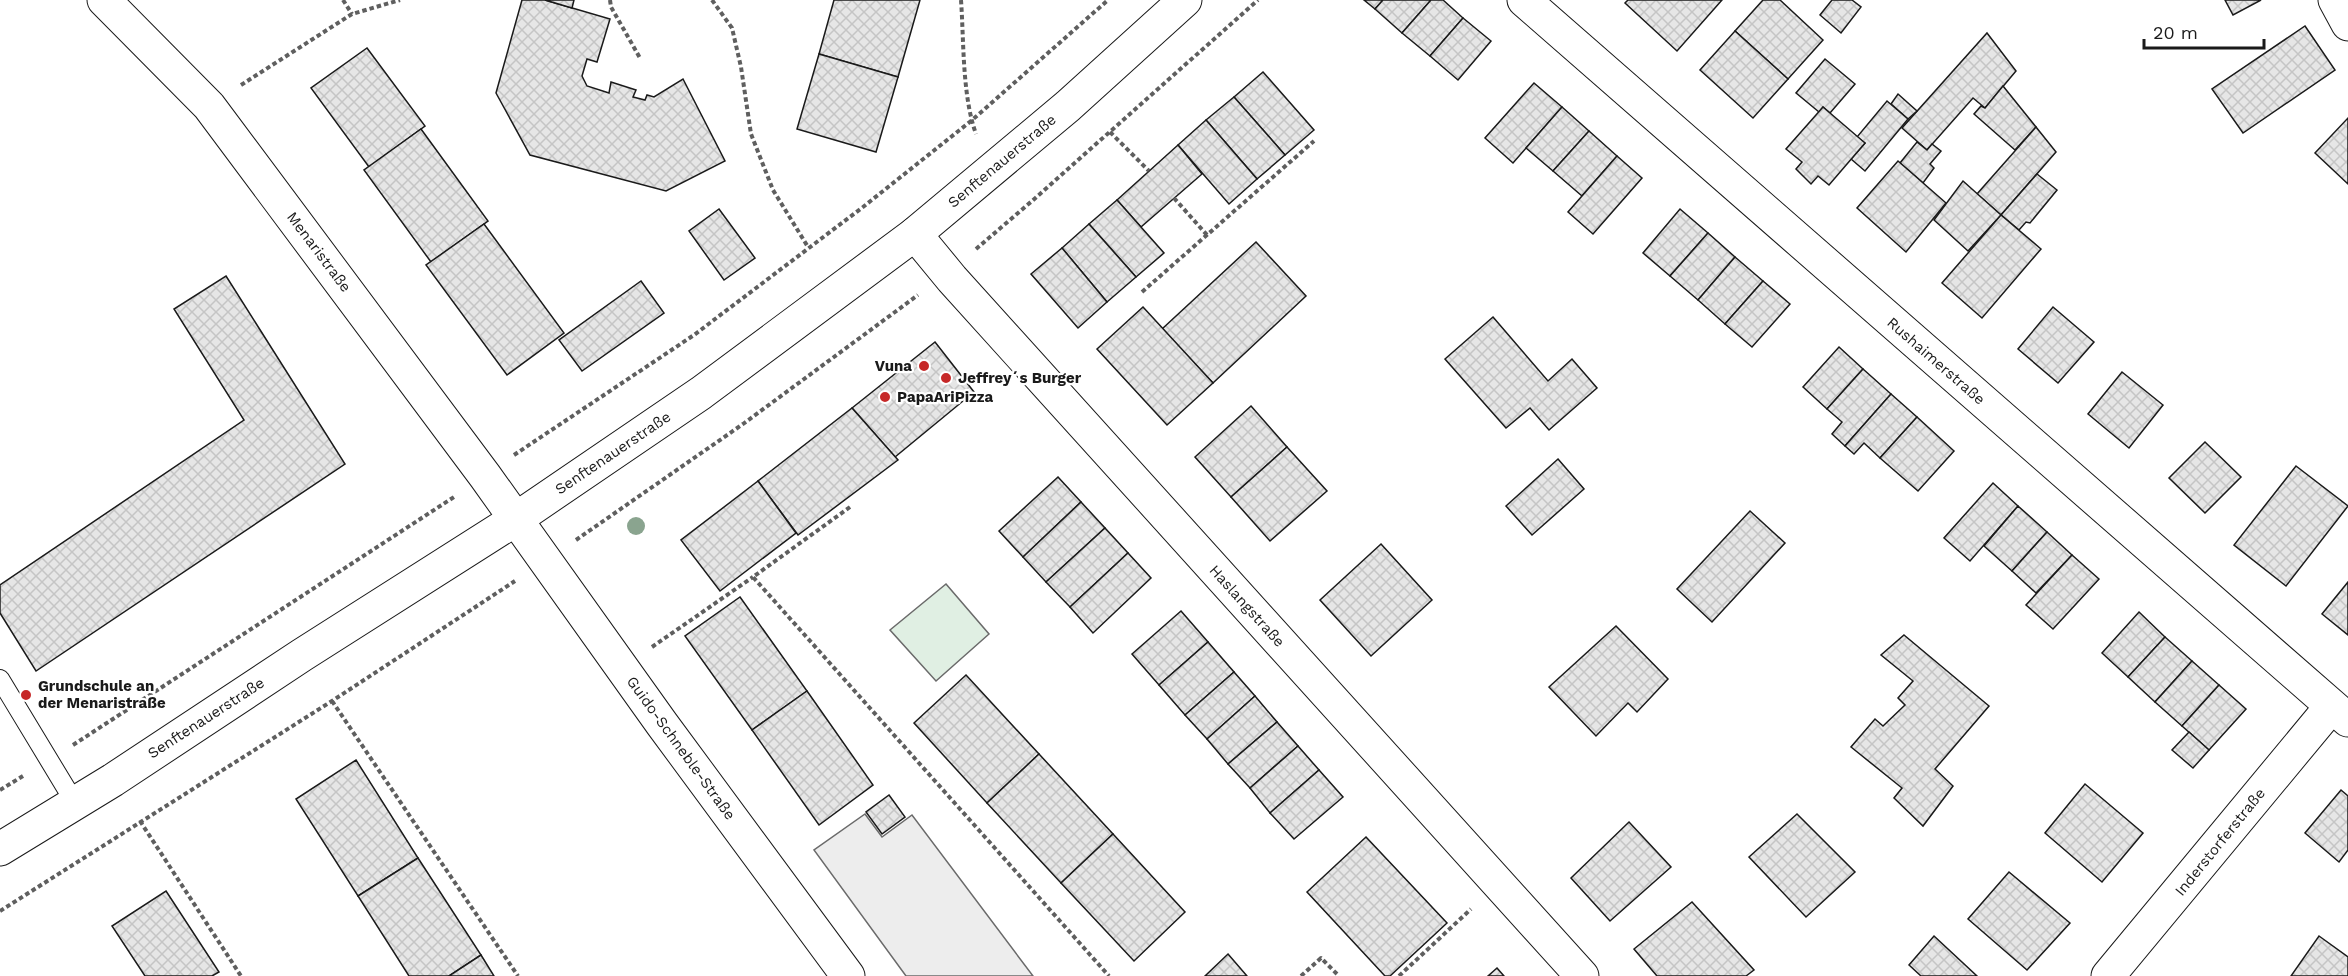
<svg xmlns="http://www.w3.org/2000/svg" width="2348" height="976" font-family="'Work Sans',sans-serif">
<style>
.park{fill:#e0efe3;stroke:#6a6a6a;stroke-width:1.5}
.parking{fill:#ededed;stroke:#6a6a6a;stroke-width:1.5}
.building{fill:url(#building-cross-hatch);stroke:#1a1a1a;stroke-width:1.5}
.lines{fill:none;stroke-linecap:round;stroke-linejoin:round}
.service-casing{stroke:#1a1a1a;stroke-width:20}
.minor-casing{stroke:#1a1a1a;stroke-width:35}
.tertiary-casing{stroke:#1a1a1a;stroke-width:35}
.path{stroke:#5f5f5f;stroke-width:4;stroke-dasharray:4.5 3;stroke-linecap:butt}
.service{stroke:#fff;stroke-width:18}
.minor{stroke:#fff;stroke-width:33}
.tertiary{stroke:#fff;stroke-width:33}
.tree{fill:#8aa48f}
.poi-dot{fill:#c62828;stroke:#fff;stroke-width:2}
.labels{text-anchor:middle;stroke-width:4.5;stroke-linejoin:round;paint-order:stroke}
.street-label{font-size:15px;fill:#1a1a1a;stroke:#fff}
.poi-label{font-size:15px;font-weight:bold;fill:#1a1a1a;stroke:#fff;text-anchor:start}
</style>
<defs>
<pattern id="building-cross-hatch" width="8" height="8" patternUnits="userSpaceOnUse" patternTransform="scale(1.5)"><rect width="8" height="8" fill="#e6e6e6"/><path d="M0 0l8 8M0 8l8-8" fill="none" stroke="#c5c5c5"/></pattern>
</defs>
<rect width="100%" height="100%" fill="#fff"/>
<!-- park -->
<path class="park" d="M946,584l43,50 -53,47 -46,-51z"/>
<!-- parking -->
<path class="parking" d="M865,814l17,23 30,-22 121,161h-127l-92,-126z"/>
<!-- building -->
<g class="building">
<path d="M522,0h23l65,19 -13,43 -10,-3 -5,17 5,10 22,7 2,-11 25,8 -3,7 12,3 2,-5 7,2 29,-18 42,82 -59,30 -136,-36 -34,-62z"/>
<path d="M545,0h29l-2,8z"/>
<path d="M834,0h86l-22,77 -79,-23z"/>
<path d="M1364,0h19l-8,9z"/>
<path d="M1383,0h48l-29,33 -27,-24z"/>
<path d="M1431,0h12l20,18 -33,38 -28,-23z"/>
<path d="M1628,0h94l-45,51 -52,-48z"/>
<path d="M1763,0h17l43,40 -35,39 -53,-48z"/>
<path d="M1832,0h20l9,7 -20,26 -21,-18z"/>
<path d="M2225,0h36l-28,15z"/>
<path d="M1463,18l28,23 -33,39 -28,-24z"/>
<path d="M2305,26l30,44 -92,63 -31,-44z"/>
<path d="M1735,31l53,48 -35,39 -53,-48z"/>
<path d="M1987,33l29,38 -31,37 -12,-10 -46,52 -25,-22z"/>
<path d="M367,48l58,78 -56,41 -58,-79z"/>
<path d="M819,54l79,23 -22,75 -79,-23z"/>
<path d="M1825,59l30,25 -25,29 -7,-6 -4,5 -23,-19z"/>
<path d="M1263,72l51,58 -29,25 -51,-58z"/>
<path d="M1534,83l28,24 -49,56 -28,-25z"/>
<path d="M2003,86l33,41 -21,23 -41,-36 7,-8 4,2z"/>
<path d="M1898,94l19,17 -9,8 -17,-15z"/>
<path d="M1234,97l51,58 -28,24 -51,-59z"/>
<path d="M1887,101l21,18 -43,52 -14,-12 14,-16 -8,-6z"/>
<path d="M1562,107l27,24 -36,40 -27,-23z"/>
<path d="M1823,107l42,36 -36,42 -11,-9 -7,8 -15,-15 6,-7 -16,-13z"/>
<path d="M2348,118v66l-33,-31z"/>
<path d="M1206,120l51,59 -28,25 -51,-59z"/>
<path d="M2036,127l20,25 -55,63 -24,-21z"/>
<path d="M421,129l67,92 -57,41 -67,-92z"/>
<path d="M1589,131l28,25 -35,40 -29,-25z"/>
<path d="M1917,142l10,8 5,-6 9,7 -11,13 4,4 -11,15 -23,-20z"/>
<path d="M1178,145l24,29 -61,53 -24,-27z"/>
<path d="M1617,156l25,22 -49,56 -25,-22z"/>
<path d="M1898,161l48,42 -40,49 -49,-44z"/>
<path d="M2037,174l20,16 -27,33 -4,-1 -7,8 -18,-15z"/>
<path d="M1963,181l38,34 -33,36 -34,-31z"/>
<path d="M1117,200l47,53 -28,24 -47,-53z"/>
<path d="M719,209l36,49 -31,22 -35,-49z"/>
<path d="M1680,209l28,24 -38,43 -27,-23z"/>
<path d="M2001,215l40,34 -59,69 -40,-35z"/>
<path d="M484,224l80,109 -57,42 -81,-110z"/>
<path d="M1089,224l47,53 -29,25 -45,-54z"/>
<path d="M1708,233l27,24 -37,43 -28,-24z"/>
<path d="M1256,242l50,54 -93,87 -51,-54z"/>
<path d="M1062,248l45,54 -29,26 -47,-54z"/>
<path d="M1735,257l28,24 -38,43 -27,-24z"/>
<path d="M226,276l119,188 -309,207 -36,-58v-28l244,-165 -70,-111z"/>
<path d="M641,281l23,32 -82,58 -23,-31z"/>
<path d="M1763,281l27,23 -38,43 -27,-23z"/>
<path d="M1143,307l70,76 -46,42 -70,-76z"/>
<path d="M2053,307l41,35 -36,41 -40,-34z"/>
<path d="M1493,317l55,64 24,-22 25,29 -48,42 -19,-22 -24,20 -61,-69z"/>
<path d="M935,342l39,50 -79,65 -43,-49z"/>
<path d="M1839,347l24,22 -36,40 -24,-22z"/>
<path d="M1863,369l28,25 -46,52 -13,-12 10,-12 -15,-13z"/>
<path d="M2122,372l41,33 -34,43 -41,-34z"/>
<path d="M1891,394l26,23 -37,41 -16,-15 -10,11 -9,-8z"/>
<path d="M1251,406l36,41 -56,50 -36,-40z"/>
<path d="M852,408l46,52 -100,75 -40,-54z"/>
<path d="M1917,417l37,34 -36,40 -38,-33z"/>
<path d="M2205,442l36,35 -36,36 -36,-35z"/>
<path d="M1287,447l40,44 -57,50 -39,-44z"/>
<path d="M1558,459l26,30 -52,46 -26,-29z"/>
<path d="M2296,466l52,40 -62,80 -52,-41z"/>
<path d="M1058,477l23,25 -58,55 -24,-26z"/>
<path d="M758,481l38,52 -76,58 -39,-51z"/>
<path d="M1993,483l25,23 -48,55 -26,-23z"/>
<path d="M1081,502l24,26 -59,54 -23,-25z"/>
<path d="M2018,506l29,26 -35,39 -28,-25z"/>
<path d="M1750,511l35,32 -73,79 -35,-33z"/>
<path d="M1105,528l23,25 -58,54 -24,-25z"/>
<path d="M2047,532l25,23 -36,38 -24,-22z"/>
<path d="M1381,544l51,56 -61,56 -51,-56z"/>
<path d="M1128,553l23,25 -58,55 -23,-26z"/>
<path d="M2072,555l27,24 -46,50 -27,-24z"/>
<path d="M2348,582v53l-26,-21z"/>
<path d="M740,597l67,94 -55,39 -67,-94z"/>
<path d="M1181,611l27,31 -49,43 -27,-31z"/>
<path d="M2139,612l26,25 -37,40 -26,-24z"/>
<path d="M1616,626l52,53 -31,33 -9,-9 -32,33 -47,-49z"/>
<path d="M1904,635l85,71 -54,63 18,17 -30,40 -29,-28 8,-10 -51,-41 24,-28 8,7 22,-21 -7,-7 15,-17 -32,-26z"/>
<path d="M2165,637l27,24 -37,41 -27,-25z"/>
<path d="M1208,642l26,30 -49,43 -26,-30z"/>
<path d="M2192,661l27,24 -37,41 -27,-24z"/>
<path d="M1234,672l21,24 -48,43 -22,-24z"/>
<path d="M966,675l73,79 -52,49 -73,-80z"/>
<path d="M2219,685l27,24 -37,41 -27,-24z"/>
<path d="M807,691l66,94 -54,40 -67,-95z"/>
<path d="M1255,696l22,26 -49,42 -21,-25z"/>
<path d="M1277,722l21,24 -48,42 -22,-24z"/>
<path d="M2189,732l20,18 -16,18 -21,-18z"/>
<path d="M1298,746l21,24 -49,43 -20,-25z"/>
<path d="M1039,754l74,80 -52,49 -74,-80z"/>
<path d="M356,760l62,98 -60,38 -62,-97z"/>
<path d="M1319,770l24,27 -49,42 -24,-26z"/>
<path d="M2085,784l58,49 -41,49 -57,-49z"/>
<path d="M2341,790l7,6v54l-9,12 -34,-29z"/>
<path d="M889,795l16,22 -23,17 -16,-22z"/>
<path d="M1797,814l58,58 -49,45 -57,-60z"/>
<path d="M1629,822l42,45 -61,54 -39,-43z"/>
<path d="M1113,834l72,78 -51,49 -73,-78z"/>
<path d="M1366,837l81,86 -57,53h-5l-78,-84z"/>
<path d="M418,858l63,97 -32,21h-40l-51,-80z"/>
<path d="M2009,872l61,51 -43,47 -59,-51z"/>
<path d="M166,891l53,81 -7,4h-67l-33,-50z"/>
<path d="M1692,902l62,68 -8,6h-89l-23,-27z"/>
<path d="M1934,936l43,40h-56l-12,-11z"/>
<path d="M2319,936l29,21v19h-57z"/>
<path d="M1228,954l19,22h-42z"/>
<path d="M481,955l13,21h-45z"/>
<path d="M1497,968l7,8h-16z"/>
</g>
<g class="lines">
<!-- service casing -->
<g class="service-casing">
<path id="service" d="M0,679l75,124"/>
</g>
<!-- minor casing -->
<g class="minor-casing">
<g id="minor">
<path d="M1524,0l824,720"/>
<path d="M2335,0l13,24"/>
<path d="M915,234l37,45 630,697"/>
<path d="M2108,976l223,-269"/>
</g>
</g>
<!-- tertiary casing -->
<g class="tertiary-casing">
<g id="tertiary">
<path d="M104,0l105,106 276,370 177,248 186,252"/>
<path d="M0,849l113,-69 189,-125 214,-136 185,-126 214,-159 153,-128 117,-106"/>
</g>
</g>
<!-- path -->
<g class="path">
<path d="M343,0l9,14"/>
<path d="M610,0l1,7 29,51"/>
<path d="M712,0l20,28 9,39 10,67 22,56 35,57"/>
<path d="M961,0c3,42 1,95 15,134"/>
<path d="M241,85l111,-71 48,-14"/>
<path d="M1110,132l39,39"/>
<path d="M1174,198l33,37"/>
<path d="M976,249l56,-48 226,-201"/>
<path d="M1142,292l172,-151"/>
<path d="M514,455l180,-120 169,-128 108,-86 137,-121"/>
<path d="M850,507l-97,70 356,399"/>
<path d="M576,540l167,-116 175,-129"/>
<path d="M652,647l101,-70"/>
<path d="M332,701l186,275"/>
<path d="M73,745l381,-248"/>
<path d="M0,790l23,-14"/>
<path d="M140,821l101,155"/>
<path d="M0,911l332,-210 183,-120"/>
<path d="M1301,976l20,-18 18,18"/>
<path d="M1399,976l72,-67"/>
</g>
<!-- service -->
<use href="#service" class="service"/>
<!-- minor -->
<use href="#minor" class="minor"/>
<!-- tertiary -->
<use href="#tertiary" class="tertiary"/>
</g>
<!-- trees -->
<circle class="tree" cx="636" cy="526" r="9"/>
<!-- markers -->
<g class="poi-dot">
<circle cx="924" cy="366" r="6"/>
<circle cx="946" cy="378" r="6"/>
<circle cx="885" cy="397" r="6"/>
<circle cx="26" cy="695" r="6"/>
</g>
<g class="labels">
<!-- street labels -->
<g class="street-label">
<text transform="translate(1002 161) rotate(-40)" y="5">Senftenauerstraße</text>
<text transform="translate(319 252) rotate(53)" y="5">Menaristraße</text>
<text transform="translate(1936 361) rotate(41)" y="5">Rushaimerstraße</text>
<text transform="translate(613 453) rotate(-34)" y="5">Senftenauerstraße</text>
<text transform="translate(1247 606) rotate(48)" y="5">Haslangstraße</text>
<text transform="translate(206 718) rotate(-33)" y="5">Senftenauerstraße</text>
<text transform="translate(681 748) rotate(54)" y="5">Guido-Schneble-Straße</text>
<text transform="translate(2220 842) rotate(-51)" y="5">Inderstorferstraße</text>
</g>
<!-- poi labels -->
<g class="poi-label">
<text x="912" y="371" text-anchor="end">Vuna</text>
<text x="958" y="383">Jeffrey´s Burger</text>
<text x="897" y="402">PapaAriPizza</text>
<text x="38" y="691">Grundschule an<tspan x="38" dy="17">der Menaristraße</tspan></text>
</g>
</g>
<!-- scale -->
<path d="M2144 39v9h120v-9" fill="none" stroke="#1a1a1a" stroke-width="3"/>
<text x="2153" y="39" font-size="18" fill="#1a1a1a" stroke="#ffffff" stroke-width="4.5" paint-order="stroke">20 m</text>
</svg>
